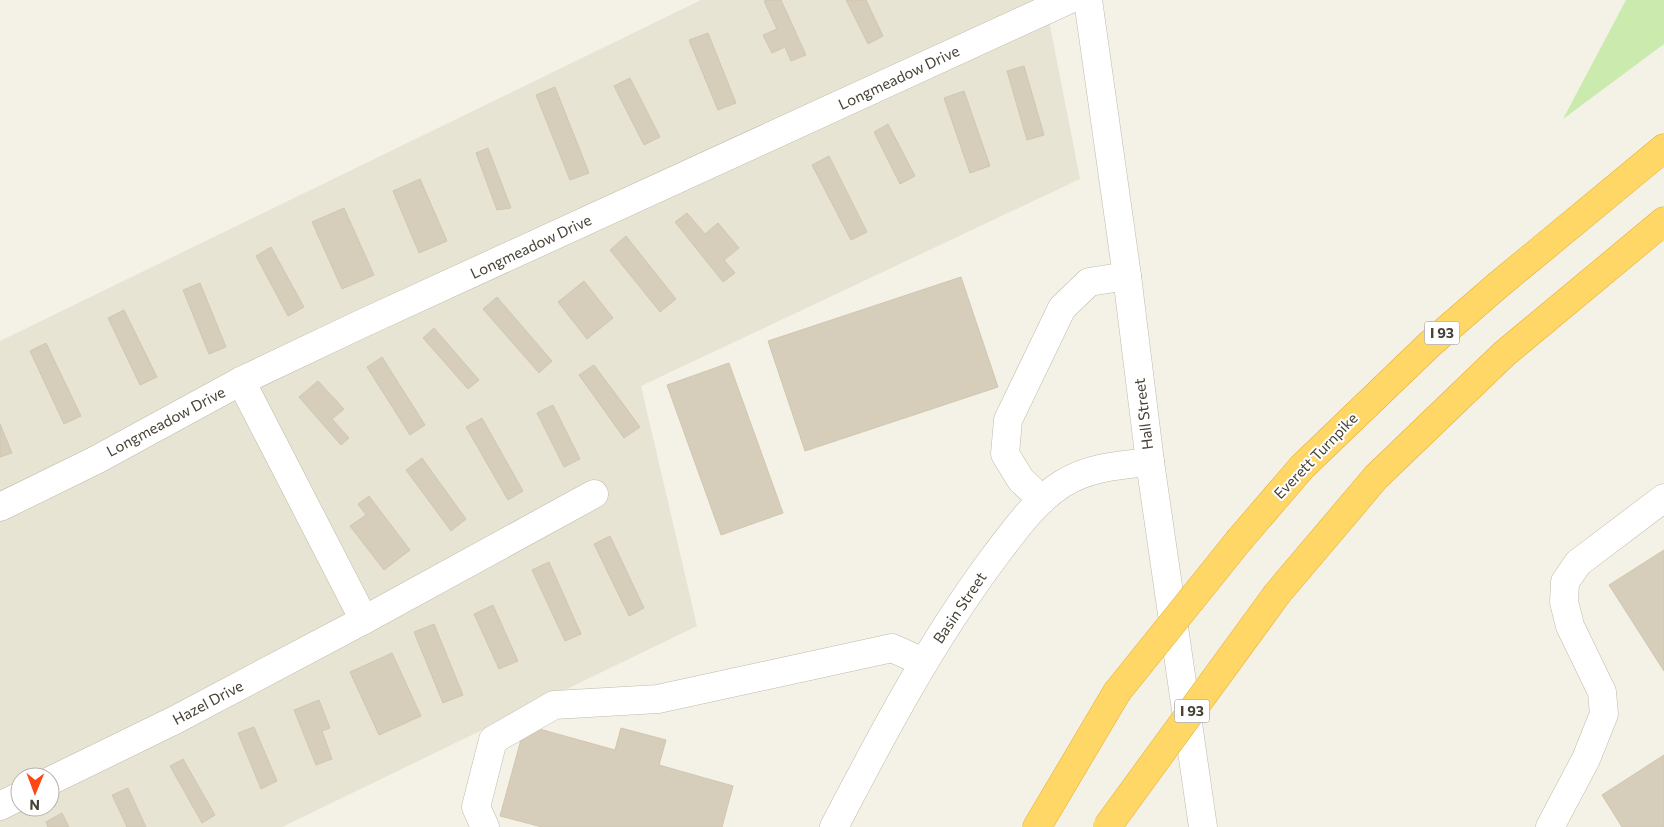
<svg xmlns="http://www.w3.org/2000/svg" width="1664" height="827" font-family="Commissioner,sans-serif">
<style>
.residential{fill:#e8e4d4;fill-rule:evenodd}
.green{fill:#caebad}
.building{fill:#d6cebb;stroke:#d2c6ae}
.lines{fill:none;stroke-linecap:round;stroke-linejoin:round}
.minor-casing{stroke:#c0baa8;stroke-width:29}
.highway-casing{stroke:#e6b02e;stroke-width:29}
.minor{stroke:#fff;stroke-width:28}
.highway{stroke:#ffd767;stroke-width:28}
.highway-bridge-casing{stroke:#e6b02e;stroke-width:29;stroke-linecap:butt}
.highway-bridge{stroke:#ffd767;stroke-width:28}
.labels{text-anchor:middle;stroke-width:4;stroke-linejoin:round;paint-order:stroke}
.shield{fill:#fff;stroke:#7e7b72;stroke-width:1}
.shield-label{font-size:14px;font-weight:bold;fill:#474235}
.street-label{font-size:15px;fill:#474235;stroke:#fff}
</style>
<rect width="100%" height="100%" fill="#f4f1e6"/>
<!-- residential -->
<path class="residential" d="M701,0h344l35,179 -439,207 56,240 -415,201h-282v-486zM20,777h30v30h-30z"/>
<!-- green -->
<path class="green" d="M1626,0h38v44l-101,75z"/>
<!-- building -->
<g class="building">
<path d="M767,0h14l25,55 -15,6 -6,-14 -13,6 -9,-18 14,-6 -13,-28z"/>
<path d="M846,0h20l17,36 -15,8z"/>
<path d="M708,33l28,70 -18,7 -29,-70z"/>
<path d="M1024,66l20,69 -17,5 -20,-69z"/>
<path d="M630,78l30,59 -16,8 -30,-59z"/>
<path d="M555,87l34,86 -19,7 -34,-85z"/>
<path d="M964,91l26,75 -20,7 -26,-75z"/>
<path d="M888,124l27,52 -15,8 -26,-52z"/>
<path d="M488,148l23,60 -14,2 -21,-57z"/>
<path d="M829,156l38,76 -16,8 -39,-75z"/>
<path d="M420,179l27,62 -28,12 -26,-62z"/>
<path d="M344,208l30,67 -32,14 -30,-67z"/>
<path d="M687,213l18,21 13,-11 21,25 -15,12 11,13 -12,9 -48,-60z"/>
<path d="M626,236l50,63 -16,13 -50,-62z"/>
<path d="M271,247l33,60 -16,9 -32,-60z"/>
<path d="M961,277l37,110 -193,64 -37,-110z"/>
<path d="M584,281l29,37 -26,21 -29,-37z"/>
<path d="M200,283l26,64 -17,7 -26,-64z"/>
<path d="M497,297l55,64 -13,12 -56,-64z"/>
<path d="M124,310l33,67 -17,8 -32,-67z"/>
<path d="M434,328l45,52 -11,9 -45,-51z"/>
<path d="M46,343l35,73 -17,8 -34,-73z"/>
<path d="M382,357l43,68 -15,10 -43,-68z"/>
<path d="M729,363l54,150 -62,22 -54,-150z"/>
<path d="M594,365l46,62 -16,11 -45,-63z"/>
<path d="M318,381l26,28 -12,10 17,19 -8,7 -42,-48z"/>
<path d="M553,405l27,54 -16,8 -27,-54z"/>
<path d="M482,418l41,73 -15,9 -42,-73z"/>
<path d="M0,424l12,29 -12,4z"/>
<path d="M422,458l44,61 -15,12 -45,-61z"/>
<path d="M369,496l41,54 -26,20 -34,-44 16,-11 -8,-11z"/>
<path d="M610,536l34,72 -15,8 -35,-72z"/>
<path d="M1664,550v121l-55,-86z"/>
<path d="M549,562l32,72 -16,7 -33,-71z"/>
<path d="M493,605l25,56 -19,8 -25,-55z"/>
<path d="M434,624l29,71 -20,8 -29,-71z"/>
<path d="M392,653l29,63 -42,19 -29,-63z"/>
<path d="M319,700l11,28 -8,3 10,28 -16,6 -22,-55z"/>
<path d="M525,725l90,25 6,-22 45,12 -7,25 74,21 -11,41h-180l-42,-11z"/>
<path d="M254,727l23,54 -16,8 -23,-56z"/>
<path d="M1664,755v72h-42l-20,-32z"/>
<path d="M183,759l32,56 -13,8 -32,-57z"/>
<path d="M128,788l18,39h-19l-15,-32z"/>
<path d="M62,813l7,14h-21l-2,-5z"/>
</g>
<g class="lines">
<!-- minor casing -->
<g class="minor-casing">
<g id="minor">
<path d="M1088,0l39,276 23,186 53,365"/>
<path d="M241,381l123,239"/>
<path d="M1042,500l-21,-20 -16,-26 3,-34 54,-112 27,-26 38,-6"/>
<path d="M0,507l96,-47 145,-79 120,-57 707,-324"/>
<path d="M50,781l125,-61 189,-100 230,-126"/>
<path d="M0,806l20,-10"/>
<path d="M485,827l-9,-20 17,-67 61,-35 104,-6 234,-51 31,14"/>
<path d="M834,827c49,-94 98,-187 161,-271 19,-25 40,-55 67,-72 27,-17 58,-19 88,-22"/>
<path d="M1550,827l36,-68 18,-45 -2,-22 -32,-66 -6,-24 1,-20 13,-19 86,-65"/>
</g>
</g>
<!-- highway casing -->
<g class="highway-casing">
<g id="highway">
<path d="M1240,539l62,-72 128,-123 67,-58 167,-138"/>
<path d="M1277,594l99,-117 128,-123 160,-133"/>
<path d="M1037,827l80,-135"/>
</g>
</g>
<!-- minor -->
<use href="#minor" class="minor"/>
<!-- highway -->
<use href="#highway" class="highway"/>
<!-- highway-bridge casing -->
<g class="highway-bridge-casing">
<g id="highway-bridge">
<path d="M1117,692l123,-153"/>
<path d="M1107,827l170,-233"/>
</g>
</g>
<!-- highway-bridge -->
<use href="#highway-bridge" class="highway-bridge"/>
</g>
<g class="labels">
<!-- shield labels -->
<g class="shield">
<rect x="1424.5" y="321.5" width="35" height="23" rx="4"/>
<rect x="1174.5" y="699.5" width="35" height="23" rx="4"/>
</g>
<g class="shield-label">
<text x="1442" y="338">I 93</text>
<text x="1192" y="716">I 93</text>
</g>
<!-- street labels -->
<g class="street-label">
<text transform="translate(899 78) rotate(-25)" y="5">Longmeadow Drive</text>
<text transform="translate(531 247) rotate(-25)" y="5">Longmeadow Drive</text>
<text transform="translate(1144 414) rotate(-97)" y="5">Hall Street</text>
<text transform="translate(166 422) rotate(-28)" y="5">Longmeadow Drive</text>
<text transform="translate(1316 456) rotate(-46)" y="5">Everett Turnpike</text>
<text transform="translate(960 608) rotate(-56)" y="5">Basin Street</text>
<text transform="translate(208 703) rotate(-28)" y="5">Hazel Drive</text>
</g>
</g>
<!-- north arrow -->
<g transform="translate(35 792) rotate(181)"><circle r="24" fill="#ffffff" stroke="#b5b3ae"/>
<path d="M0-4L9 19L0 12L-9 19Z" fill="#ff4713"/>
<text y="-8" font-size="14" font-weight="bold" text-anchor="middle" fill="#474235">N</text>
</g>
</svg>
